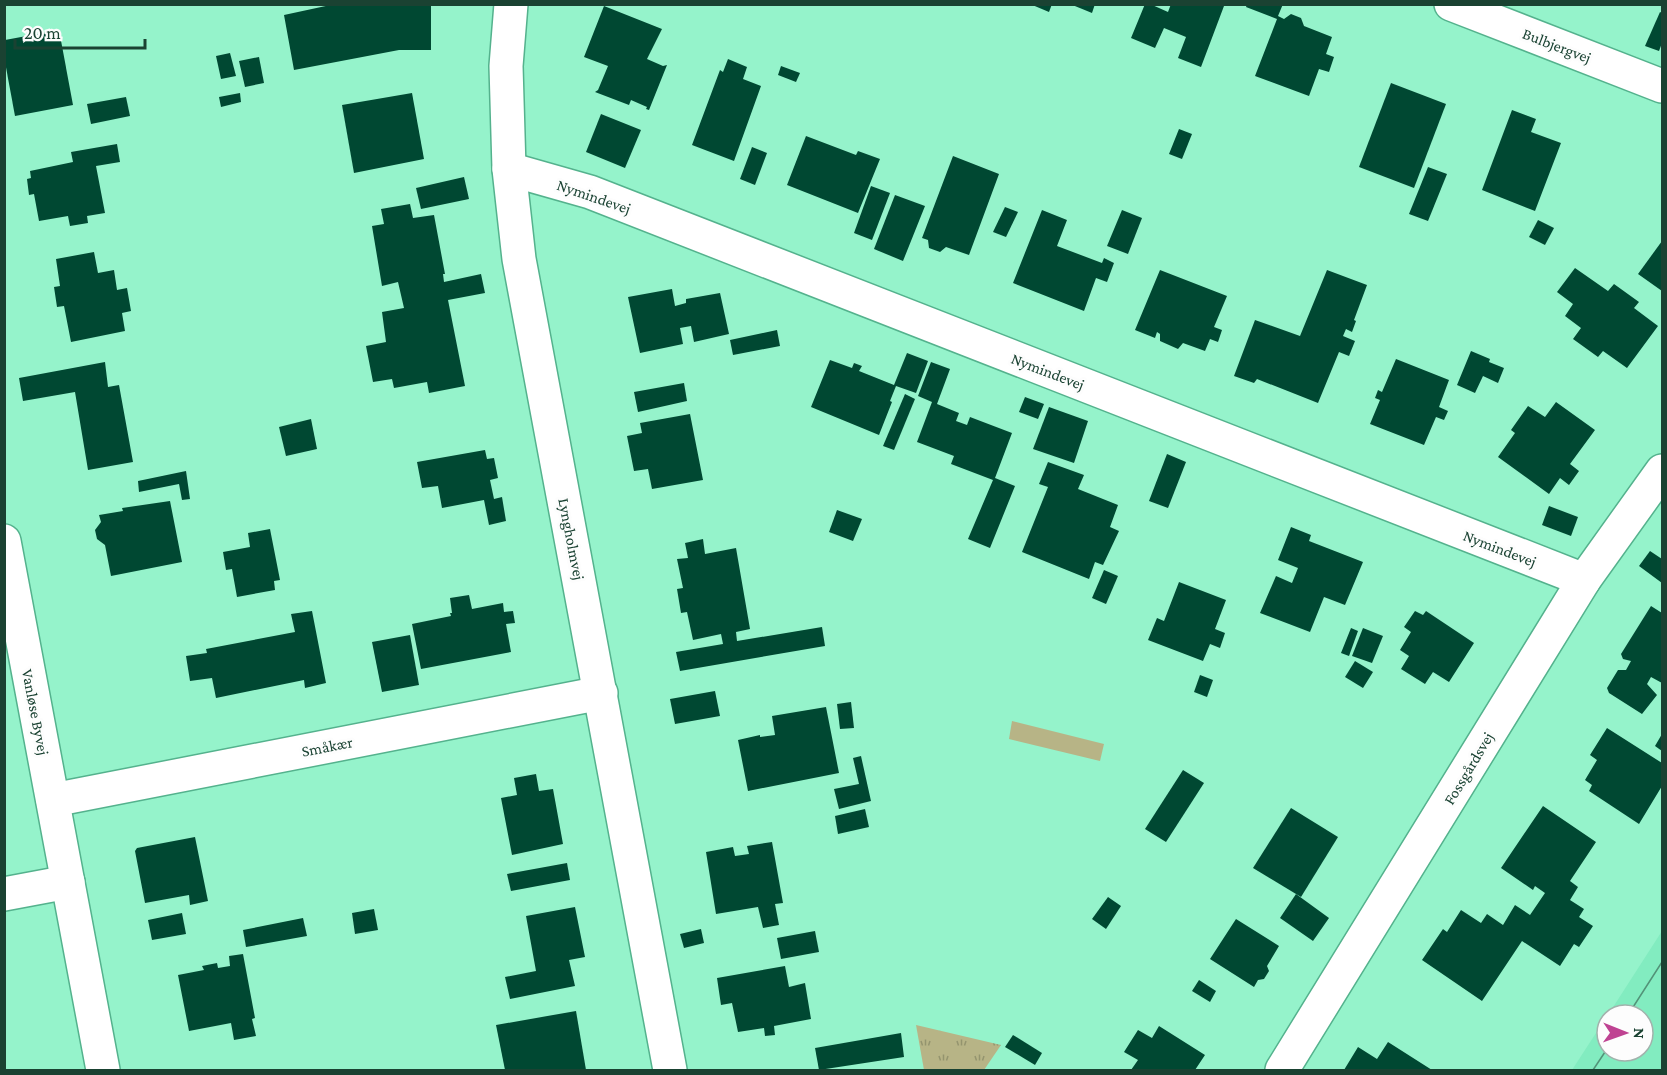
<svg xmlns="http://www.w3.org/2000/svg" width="1667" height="1075" font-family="'Crimson Pro',serif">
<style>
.built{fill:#82ecc0}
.grass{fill:url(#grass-tufts)}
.garden{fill:#b7b486}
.building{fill:#004832}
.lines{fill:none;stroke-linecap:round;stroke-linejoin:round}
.minor-casing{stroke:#54b28d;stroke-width:36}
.minor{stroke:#fff;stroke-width:33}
.tram{stroke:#529378;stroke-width:1.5}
.labels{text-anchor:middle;stroke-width:6;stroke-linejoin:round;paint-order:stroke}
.street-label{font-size:16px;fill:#1a4232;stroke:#fdfdfd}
</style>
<defs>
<pattern id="grass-tufts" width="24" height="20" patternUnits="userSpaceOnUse" patternTransform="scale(1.5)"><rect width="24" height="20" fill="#b7b486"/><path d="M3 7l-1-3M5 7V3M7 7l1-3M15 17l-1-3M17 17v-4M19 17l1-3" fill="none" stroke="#94946e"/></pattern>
</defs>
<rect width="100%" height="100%" fill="#95f3cb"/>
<!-- built -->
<path class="built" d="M1662,931v139h-90l35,-54v35h36v-36h-35z"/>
<!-- grass -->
<path class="grass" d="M916,1025l85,20 -17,25h-60z"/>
<!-- garden -->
<path class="garden" d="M1012,721l92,23 -4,17 -91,-22z"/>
<!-- building -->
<g class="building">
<path d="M335,4h96v46h-32l-105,20 -10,-55z"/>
<path d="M1030,4h22l-3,8z"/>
<path d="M1070,4h25l-3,9z"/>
<path d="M1145,4h5l18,8 3,-8 53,2 -23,61 -23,-9 8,-21 -22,-9 -9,20 -24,-10z"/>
<path d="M1247,4h36l-5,12 6,3 7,-5 10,4 3,8 28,11 -6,17 8,3 -5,15 -10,-3 -10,27 -54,-20 22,-57 -31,-12z"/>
<path d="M604,6l58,23 -15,30 16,7 4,-1 -18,45 -3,-1 1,-2 -16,-7 -2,5 -34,-13 3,-2 10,-24 -24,-9z"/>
<path d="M1660,12l2,1v30l-3,8 -14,-5z"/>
<path d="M59,30l14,75 -58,11 -10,-54v-22z"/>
<path d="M230,53l6,23 -15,3 -5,-23z"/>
<path d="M259,57l5,26 -19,4 -6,-26z"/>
<path d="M728,59l19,8 -4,12 18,7 -27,75 -42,-16 28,-75 3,2z"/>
<path d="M781,66l19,7 -4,9 -18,-7z"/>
<path d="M1391,83l55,21 -32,84 -55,-21z"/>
<path d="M240,93l1,9 -20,5 -2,-10z"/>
<path d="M412,93l12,66 -70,14 -12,-68z"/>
<path d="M126,97l4,19 -39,8 -4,-20z"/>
<path d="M1512,110l24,9 -5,13 30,11 -26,68 -53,-21z"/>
<path d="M601,114l40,16 -16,38 -39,-16z"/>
<path d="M1179,129l13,5 -10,25 -13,-5z"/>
<path d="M806,136l50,19 2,-4 22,8 -22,54 -71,-28z"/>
<path d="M117,144l3,18 -24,4 9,47 -18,3 1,7 -18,3 -2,-10 -29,5 -5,-27 -5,1 -2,-16 4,-1 -1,-7 43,-9 -2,-10z"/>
<path d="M752,147l15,6 -12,32 -15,-6z"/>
<path d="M953,156l46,18 -30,81 -23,-8 -6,5 -11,-4 -1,-8 -6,-2z"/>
<path d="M1428,167l19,7 -19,47 -19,-7z"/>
<path d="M464,177l5,22 -48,10 -5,-21z"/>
<path d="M871,186l19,7 -18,47 -18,-7z"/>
<path d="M895,195l30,11 -22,55 -29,-12z"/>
<path d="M410,204l3,14 21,-3 11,59h-2l1,8 37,-8 4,19 -37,7 17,86 -36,7 -2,-11 -33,6 -2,-9 -19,3 -7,-36 20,-4 -4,-30 22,-4 -6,-26 -16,4 -10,-60 12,-2 -3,-15z"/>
<path d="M1005,207l13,5 -12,25 -13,-5z"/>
<path d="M1042,210l25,10 -10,26 45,17 2,-5 10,5 -7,19 -11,-4 -12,33 -71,-28z"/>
<path d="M1122,210l20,8 -14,36 -21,-8z"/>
<path d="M1538,220l16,8 -9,17 -16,-8z"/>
<path d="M1662,241v50l-24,-17z"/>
<path d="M94,252l4,21 16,-3 3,20 10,-2 4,23 -9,2 3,18 -54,11 -7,-36 -7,1 -3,-20 6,-1 -4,-27z"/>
<path d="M1575,268l33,23 6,-7 25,18 -5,6 24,18 -31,42 -24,-17 -5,6 -25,-18 8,-11 -16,-12 8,-12 -16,-12z"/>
<path d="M1160,270l67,26 -13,31 8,3 -4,12 -8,-3 -5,12 -22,-8 -5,6 -18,-8v-7l-3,-2 -2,6 -20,-8z"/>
<path d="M1327,270l40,15 -13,35 2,1 -4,11 -6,-3 -3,7 12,5 -6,15 -10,-4 -21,51 -61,-24 -3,4 -20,-7 21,-56 45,16z"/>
<path d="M672,289l3,17 11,-3v-4l34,-6 9,41 -35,8 -3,-16 -11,2 3,16 -43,9 -12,-56z"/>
<path d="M777,330l3,16 -47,9 -3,-15z"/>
<path d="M1471,351l19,8 -1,3 15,6 -6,15 -15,-7 -8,17 -18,-8z"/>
<path d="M907,353l21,8 -12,32 -20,-7 -6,15 2,1 -13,33 -68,-28 19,-47 22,8 2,-5 8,3 -3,5 35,14z"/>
<path d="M1396,359l53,21 -10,27 9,4 -4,9 -8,-3 -12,28 -54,-21 10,-24 -5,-2 3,-8 4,2z"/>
<path d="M105,362l3,25 11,-2 14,77 -45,8 -13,-78 -52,9 -4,-23z"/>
<path d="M931,362l19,7 -13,35 22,9 -3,8 11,4 3,-8 42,16 -17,45 20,8 -25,62 -22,-9 25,-59 -42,-16 3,-8 -37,-14 15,-40 -14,-6z"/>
<path d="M684,383l3,18 -49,11 -4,-20z"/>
<path d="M905,394l10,5 -21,51 -11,-4z"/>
<path d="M1025,397l19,7 -6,15 -19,-7z"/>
<path d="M1556,402l39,28 -25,34 9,7 -10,14 -9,-7 -11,16 -51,-37 17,-24 -4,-3 17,-24 17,11z"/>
<path d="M1049,407l39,14 -14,42 -41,-14z"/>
<path d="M690,414l13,66 -51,9 -4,-20 -14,2 -7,-35 15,-3 -2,-10z"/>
<path d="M311,419l6,30 -31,7 -7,-29z"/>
<path d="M485,450l2,9 7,-1 4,20 -8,2 4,19 8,-2 4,24 -17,4 -5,-25 -42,8 -4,-22 -16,2 -5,-26z"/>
<path d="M1167,454l19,8 -18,46 -19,-7z"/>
<path d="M1048,462l36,13 -6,14 40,16 -8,22 9,4 -16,34 -8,-3 -6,17 -67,-27 26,-65 -9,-3z"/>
<path d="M186,471l4,28 -8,1 -3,-16 -40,8 -1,-11z"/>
<path d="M170,501l12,61 -71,14 -6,-31 -8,-6 -2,-9 6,-8 -2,-7 24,-4 -1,-3z"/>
<path d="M1549,506l29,11 -7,19 -29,-11z"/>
<path d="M837,510l25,9 -9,22 -24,-9z"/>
<path d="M1291,527l20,8 -2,6 54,21 -18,43 -21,-8 -14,35 -50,-19 16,-37 16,7 6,-15 -20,-8z"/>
<path d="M270,529l10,51 -6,1 1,9 -38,7 -5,-28 -6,1 -3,-18 27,-5 -2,-14z"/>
<path d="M703,539l2,15 31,-6 14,81 -14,3 1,9 85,-14 3,19 -145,25 -4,-19 47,-8 -2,-10 -28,6 -6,-28 -6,1 -4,-24 6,-1 -6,-29 11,-1 -3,-15z"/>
<path d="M1650,551l12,8v24l-23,-17z"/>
<path d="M1104,570l14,6 -12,28 -14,-6z"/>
<path d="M1179,582l47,18 -11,29 10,4 -5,15 -10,-4 -7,17 -55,-21 9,-22 7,3z"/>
<path d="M469,595l3,14 31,-6 1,9 9,-1 2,12 -9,1 5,28 -90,17 -9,-45 39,-8 -1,-3h2l-2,-15z"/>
<path d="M1651,606l11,7v70l-11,-6 -4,7 10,11 -15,19 -33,-21 -2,-5 11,-18h8l5,-9 -8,-2 -2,-5z"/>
<path d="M312,611l14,72 -21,5 -1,-8 -88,18 -4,-20 -22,3 -4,-25 21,-3 -1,-4 89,-17 -4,-18z"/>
<path d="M1415,611l8,4 3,-4 48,32 -25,39 -16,-10 -8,12 -24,-15 8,-13 -9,-6 11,-18 -7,-5z"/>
<path d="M1351,628l7,3 -9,25 -8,-3z"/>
<path d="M1363,628l20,8 -11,27 -20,-7z"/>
<path d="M410,635l9,50 -37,7 -10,-50z"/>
<path d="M1355,661l18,11 -10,16 -18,-11z"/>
<path d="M1200,675l13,5 -6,17 -13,-5z"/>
<path d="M715,691l5,25 -45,8 -5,-25z"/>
<path d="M851,702l3,26 -14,1 -3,-25z"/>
<path d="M826,707l13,66 -91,18 -10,-51 22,-5v2l15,-2 -3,-19z"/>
<path d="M1607,728l55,35v23l-23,38 -50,-33 3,-6 -7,-5 12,-20 -7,-5z"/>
<path d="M1662,734v17l-7,-5z"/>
<path d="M861,756l10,45 -32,8 -5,-20 25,-5 -6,-26z"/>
<path d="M1183,770l21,13 -38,59 -21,-13z"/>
<path d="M536,774l3,17 14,-2 10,55 -51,11 -11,-57 16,-3 -3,-17z"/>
<path d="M1543,806l53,36 -26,39 8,6 -8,13 14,9 -5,8 14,9 -14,21 -5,-3 -14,22 -38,-25 -40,60 -60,-41 21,-31 4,3 14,-22 20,13 6,-9 16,11 12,-20 15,10 15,-22 -10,-7 -2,4 -32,-22z"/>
<path d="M1291,808l47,29 -37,60 -48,-29z"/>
<path d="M865,809l4,18 -31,7 -3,-18z"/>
<path d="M195,837l13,64 -18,4 -1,-10 -44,8 -10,-52 2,-3z"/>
<path d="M772,842l11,61 -8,1 4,21 -16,3 -5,-21 -42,7 -10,-62 27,-5 2,9 14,-2 -2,-8z"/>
<path d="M567,863l3,17 -59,11 -4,-17z"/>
<path d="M1296,894l33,24 -16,23 -33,-23z"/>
<path d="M1108,897l13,9 -15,23 -14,-10z"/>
<path d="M575,907l10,50 -16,3 6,26 -65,13 -5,-22 31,-6 -10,-55z"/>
<path d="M374,909l4,21 -23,4 -3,-21z"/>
<path d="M182,913l4,21 -34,6 -4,-20z"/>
<path d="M303,918l4,18 -61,11 -3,-17z"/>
<path d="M1236,919l43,27 -12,20 2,5 -5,8 -6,1 -4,7 -44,-28z"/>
<path d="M701,929l3,14 -20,5 -4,-14z"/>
<path d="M815,931l4,21 -38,7 -4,-21z"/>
<path d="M243,954l12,64 -3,1 4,17 -22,4 -3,-17 -42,8 -11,-56 26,-5 -2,-4 15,-3 1,5 12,-2 -1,-10z"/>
<path d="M785,966l4,21 16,-4 6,36 -37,7 1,9 -10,1 -1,-8 -26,4 -6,-29 -11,2 -4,-27z"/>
<path d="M1199,980l17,11 -6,11 -18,-11z"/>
<path d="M576,1011l10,59h-81l-9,-45z"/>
<path d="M1159,1026l46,29 -10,15h-64l7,-10 -14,-8 14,-22 14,8z"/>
<path d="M901,1033l3,24 -85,13 -4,-22z"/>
<path d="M1013,1035l29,18 -7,12 -30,-18z"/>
<path d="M1388,1042l44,28h-88l14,-23 19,12z"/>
</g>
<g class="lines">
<!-- minor casing -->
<g class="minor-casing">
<g id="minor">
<path d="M511,4l-5,62 3,103 10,90 151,811"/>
<path d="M1451,4l211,82"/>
<path d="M509,169l81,23 994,388"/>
<path d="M4,541l99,529"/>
<path d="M53,800l548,-107"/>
<path d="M4,894l64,-12"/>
<path d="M1282,1070l302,-490 78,-109"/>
</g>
</g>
<!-- minor -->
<use href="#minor" class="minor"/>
<!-- tram -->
<g class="tram">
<path d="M1628,1015l34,-53"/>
<path d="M1593,1070l14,-21"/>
</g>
</g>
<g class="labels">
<!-- street labels -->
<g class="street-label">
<text transform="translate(1557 45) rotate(21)" y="6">Bulbjergvej</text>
<text transform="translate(594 196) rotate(19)" y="6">Nymindevej</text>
<text transform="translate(1048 371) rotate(21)" y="6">Nymindevej</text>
<text transform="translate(572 539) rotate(79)" y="6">Lyngholmvej</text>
<text transform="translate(1500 548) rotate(21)" y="6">Nymindevej</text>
<text transform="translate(36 712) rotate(79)" y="6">Vanløse Byvej</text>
<text transform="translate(327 746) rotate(-11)" y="6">Småkær</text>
<text transform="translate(1468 768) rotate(-59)" y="6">Fossgårdsvej</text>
</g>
</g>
<!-- border -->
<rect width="1667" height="1075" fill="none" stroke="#1a4232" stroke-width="12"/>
<!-- north arrow -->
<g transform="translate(1625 1033) rotate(91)"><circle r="28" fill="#fdfdfd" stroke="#a2b2ac" stroke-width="1.5"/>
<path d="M0-4.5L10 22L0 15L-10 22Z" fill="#bf4392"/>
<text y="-9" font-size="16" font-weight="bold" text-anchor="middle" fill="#1a4232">N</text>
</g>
<!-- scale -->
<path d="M15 39v9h130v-9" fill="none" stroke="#1a4232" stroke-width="3"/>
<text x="24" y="39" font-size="18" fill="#1a4232" stroke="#fdfdfd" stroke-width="4.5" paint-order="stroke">20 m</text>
</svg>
